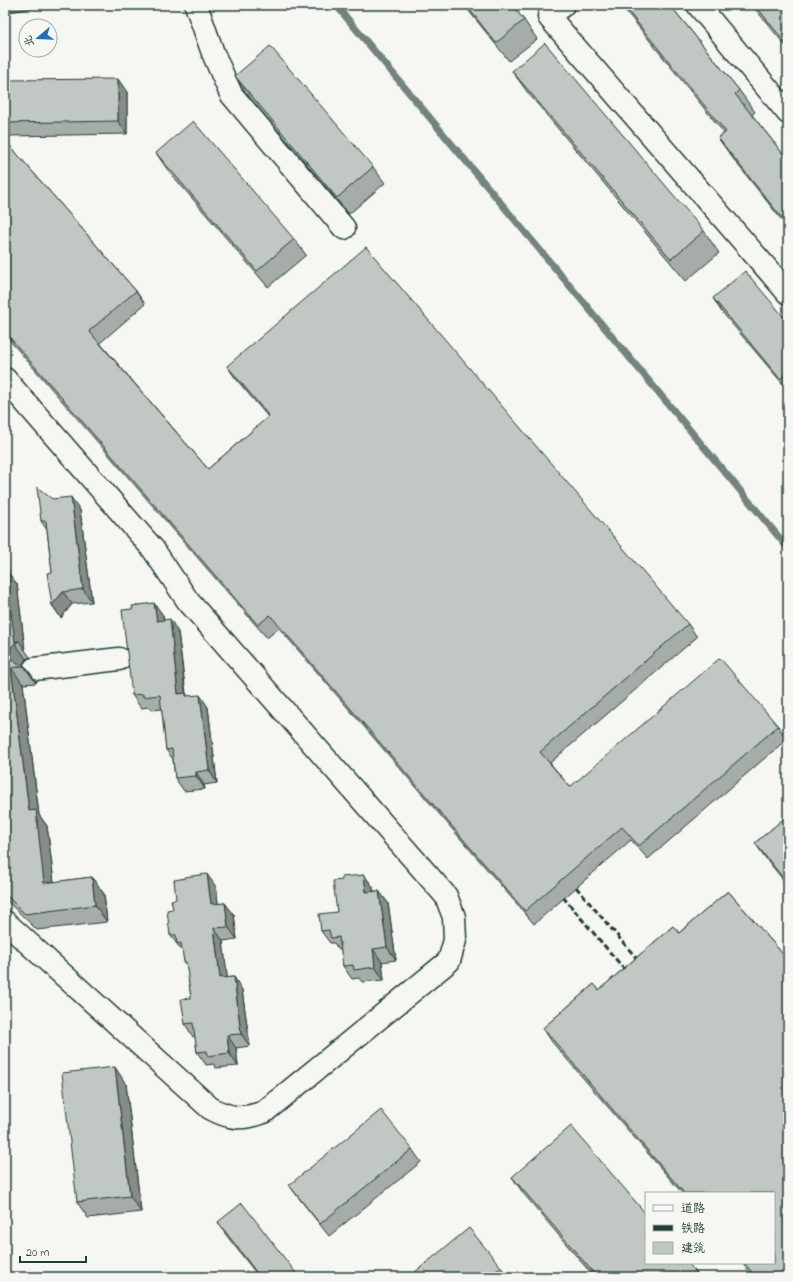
<svg xmlns="http://www.w3.org/2000/svg" width="793" height="1282" font-family="'Indie Flower','LXGW WenKai TC',sans-serif">
<style>
.lines{fill:none;stroke-linecap:round;stroke-linejoin:round}
.stream{stroke:#72847d;stroke-width:7}
.minor-casing{stroke:#1f3d34;stroke-width:25}
.minor{stroke:#f6f6f2;stroke-width:22}
.rail{stroke:#1f3d34;stroke-width:3;stroke-dasharray:6 3;stroke-linecap:butt}
.wall{fill:#a6aca8;stroke:#1f3d34}
.shaded-wall{fill:#878c88;stroke:#1f3d34}
.building{fill:#c1c8c3;stroke:#1f3d34}
</style>
<rect width="100%" height="100%" fill="#f6f6f2"/>
<filter id="ink" filterUnits="userSpaceOnUse"><feTurbulence type="fractalNoise" baseFrequency=".025" numOctaves="2"/><feDisplacementMap in="SourceGraphic" scale="8" xChannelSelector="R" yChannelSelector="G"/><feConvolveMatrix kernelMatrix="1 2 1 2 8 2 1 2 1" color-interpolation-filters="sRGB"/></filter>
<g filter="url(#ink)">
<g class="lines">
<!-- stream -->
<path class="stream" d="M336,5l452,543"/>
<!-- minor casing -->
<g class="minor-casing">
<g id="minor">
<path d="M196,5l17,48 18,41 113,134"/>
<path d="M563,5l-14,12 239,276"/>
<path d="M698,5l90,108"/>
<path d="M5,379l148,170 35,52 258,295 8,21 1,23 -6,21 -185,151c-22,8 -34,7 -54,-4l-205,-186"/>
<path d="M34,669l85,-10"/>
</g>
</g>
<!-- minor -->
<use href="#minor" class="minor"/>
<!-- rail -->
<g class="rail">
<path d="M570,880l74,87"/>
<path d="M557,890l74,87"/>
</g>
</g>
<!-- wall -->
<g class="wall">
<path d="M5,5h26l1,3 -27,5z"/>
<path d="M78,5h8l-7,1z"/>
<path d="M464,5h48l12,15 13,19 -28,22z"/>
<path d="M621,5h49l69,85 16,22 -3,3 36,45v68l-54,-68 -16,-22 6,-5z"/>
<path d="M752,5h36v44z"/>
<path d="M512,71l192,160 15,22 -33,28 -158,-188z"/>
<path d="M235,76l138,91 12,16 -36,31 -103,-121z"/>
<path d="M5,80l122,12v42l-117,2 -5,-8z"/>
<path d="M5,140l131,151 9,13 -45,39 108,126 60,-52 -32,-38 -9,-13 461,258 9,13 -147,126 20,24 208,-61 9,13 -139,120 -17,-19 -97,84 -255,-296 -12,10 -262,-303z"/>
<path d="M156,153l138,86 12,16 -38,32 -101,-118z"/>
<path d="M713,298l75,24v68l-67,-79z"/>
<path d="M52,499l28,11 12,92 -20,2 -11,14 -9,-13v-33l-5,-42 -6,-9z"/>
<path d="M5,538l4,36 8,10 8,66 5,7 -4,2 -3,6h1l12,16v2l-13,1 16,131 8,11 7,56 38,-5 12,17 3,28 -70,8 -32,-31z"/>
<path d="M163,615l1,5 14,12 8,61 2,3 20,11 9,76 -13,2 1,4 -21,2 -9,-13 -2,-19 -7,-9 -4,-41 -10,1 -2,-3 -9,1 -9,-13z"/>
<path d="M788,815v71l-24,-30 -9,-13z"/>
<path d="M364,875l9,12v4h6l9,12 8,57 -14,2 2,18 -22,2 -3,-4 -7,1 -9,-13 -2,-16h-2l-5,-7h-4l-9,-12 16,-19 5,-32z"/>
<path d="M216,887l2,17 7,-1 9,12 3,24 -14,2 4,37 7,-1 8,13 8,56 -14,2 2,18 -22,2 -2,-4 -8,1 -9,-13 -2,-16 -2,1 -8,-13 6,-26 -4,-32 -3,-4 -1,-10 -13,-17 3,-26 3,-10z"/>
<path d="M728,891l60,69v317h-35l-11,-14h32v-70h-92l-130,-151 -9,-14 51,-44 5,6 74,-64 6,7z"/>
<path d="M126,1084l15,128 -53,6 -11,-16z"/>
<path d="M412,1149l9,13 -92,74 -31,-39 -9,-12z"/>
<path d="M512,1177l188,100h-106l-71,-84z"/>
<path d="M218,1222l81,55h-40l-33,-42z"/>
<path d="M501,1267l7,10h-99z"/>
</g>
<!-- shaded-wall -->
<g class="shaded-wall">
<path d="M118,79l9,13v42l-9,-13z"/>
<path d="M71,497l9,13 12,92 -9,-13z"/>
<path d="M5,538l4,36 8,10 8,66 -6,-9 -4,1 -10,-65z"/>
<path d="M63,592l9,12 -11,14 -9,-13z"/>
<path d="M154,603l9,12 2,18 -8,-12z"/>
<path d="M170,619l8,13 9,75 -9,-13z"/>
<path d="M15,643l11,16 -3,5 -1,3h-4l-5,-7 -3,-5 1,-8z"/>
<path d="M24,665l12,16v2l-12,-17z"/>
<path d="M11,668l12,16 16,131 8,11 9,73 -12,-16 -15,-72z"/>
<path d="M200,695l8,12 9,76 -8,-13z"/>
<path d="M196,772l8,13 1,4 -9,-13z"/>
<path d="M207,874l9,13 4,30 -9,-13z"/>
<path d="M364,875l9,12 2,18 -9,-13z"/>
<path d="M92,877l12,17 3,28 -12,-17z"/>
<path d="M379,891l9,12 8,57 -9,-13z"/>
<path d="M225,903l9,12 3,24 -9,-12z"/>
<path d="M214,928l9,13 6,50 -9,-13z"/>
<path d="M373,949l9,13 2,18 -9,-13z"/>
<path d="M234,977l8,13 8,56 -9,-12z"/>
<path d="M227,1035l9,13 2,18 -9,-13z"/>
<path d="M115,1067l11,17 15,128 -11,-16z"/>
</g>
<!-- building -->
<g class="building">
<path d="M466,5h46l12,15 -28,23z"/>
<path d="M623,5h47l69,85 -4,4 53,66v54l-6,4 -64,-80 8,-6z"/>
<path d="M755,5h33v41z"/>
<path d="M545,43l159,188 -33,28 -159,-188z"/>
<path d="M270,46l103,121 -36,31 -102,-122z"/>
<path d="M118,79v42l-113,2v-43z"/>
<path d="M193,121l101,118 -37,32 -101,-118z"/>
<path d="M5,140l131,151 -47,40 119,138 61,-53 -42,-50 139,-119 322,377 -148,128 30,35 150,-129 58,68 -139,120 -17,-19 -97,84 -255,-296 -12,10 -253,-293z"/>
<path d="M745,271l43,51v50l-8,7 -67,-81z"/>
<path d="M37,487l15,12 19,-2 12,92 -20,3 -11,13 -5,-32 5,-1 -6,-51h-5z"/>
<path d="M5,568l10,74 4,-1 -4,2 -4,4 -1,8 3,5 4,4 7,1v1l-13,2 18,143 7,-1 8,73 48,-6 3,28 -70,9 -20,-20z"/>
<path d="M154,603l3,18 13,-2 8,75 8,-1v3l14,-1 9,75 -13,2v4l-21,2 -3,-29 -6,1 -6,-55 -17,2v-3l-11,1 -10,-85 11,-1 -1,-3z"/>
<path d="M788,815v69l-33,-41z"/>
<path d="M207,874l4,30 14,-1 3,24 -14,1 6,50 14,-1 7,57 -14,1 2,18 -21,3 -1,-5 -10,1 -4,-29 -8,1 -4,-25 10,-1 -5,-36h-2l-3,-19 -4,1 -1,-9h-6l-3,-25 6,-1 -2,-9 5,-1 -2,-19 12,-2 -1,-1z"/>
<path d="M364,875l2,17 13,-1 8,56 -14,2 2,18 -21,3 -1,-5 -10,1 -4,-29 -8,1 -2,-8 -8,1 -2,-17 18,-2 -4,-31 9,-1v-3z"/>
<path d="M728,891l60,69v317h-32l-12,-14h30v-70h-90l-141,-165 51,-44 5,6 74,-64 6,7z"/>
<path d="M115,1067l15,129 -53,6 -15,-129z"/>
<path d="M381,1110l31,39 -92,75 -31,-39z"/>
<path d="M571,1126l75,88v49h42l12,14h-103l-85,-100z"/>
<path d="M242,1203l57,74h-39l-42,-55z"/>
<path d="M469,1228l32,39 -13,10h-79z"/>
</g>
</g>
<!-- margin -->
<rect width="793" height="1282" fill="none" stroke="#f6f6f2" stroke-width="20"/>
<rect x="10" y="10" width="773" height="1262" fill="none" stroke="#1f3d34" stroke-width="1.5" filter="url(#ink)"/>
<!-- legend -->
<rect x="645" y="1192" width="130" height="72" fill="#f6f6f2" stroke="#a0aca6"/>
<rect x="653" y="1205" width="20" height="6" fill="#f6f6f2" stroke="#a0aca6"/>
<text x="681" y="1212" font-size="12" fill="#1f3d34">道路</text>
<rect x="653" y="1225" width="20" height="6" fill="#1f3d34" stroke="#a0aca6"/>
<text x="681" y="1232" font-size="12" fill="#1f3d34">铁路</text>
<rect x="653" y="1242" width="20" height="12" fill="#c1c8c3" stroke="#a0aca6"/>
<text x="681" y="1252" font-size="12" fill="#1f3d34">建筑</text>
<!-- north arrow -->
<g transform="translate(38 38) rotate(251)"><circle r="19" fill="#f6f6f2" stroke="#a0aca6"/>
<path d="M0-3L7 15L0 10L-7 15Z" fill="#1f6fb2"/>
<text y="-6" font-size="11" font-weight="bold" text-anchor="middle" fill="#1f3d34">北</text>
</g>
<!-- scale -->
<path d="M20 1256v6h66v-6" fill="none" stroke="#1f3d34" stroke-width="2"/>
<text x="26" y="1256" font-size="12" fill="#1f3d34" stroke="#f6f6f2" stroke-width="3" paint-order="stroke">20 m</text>
</svg>
